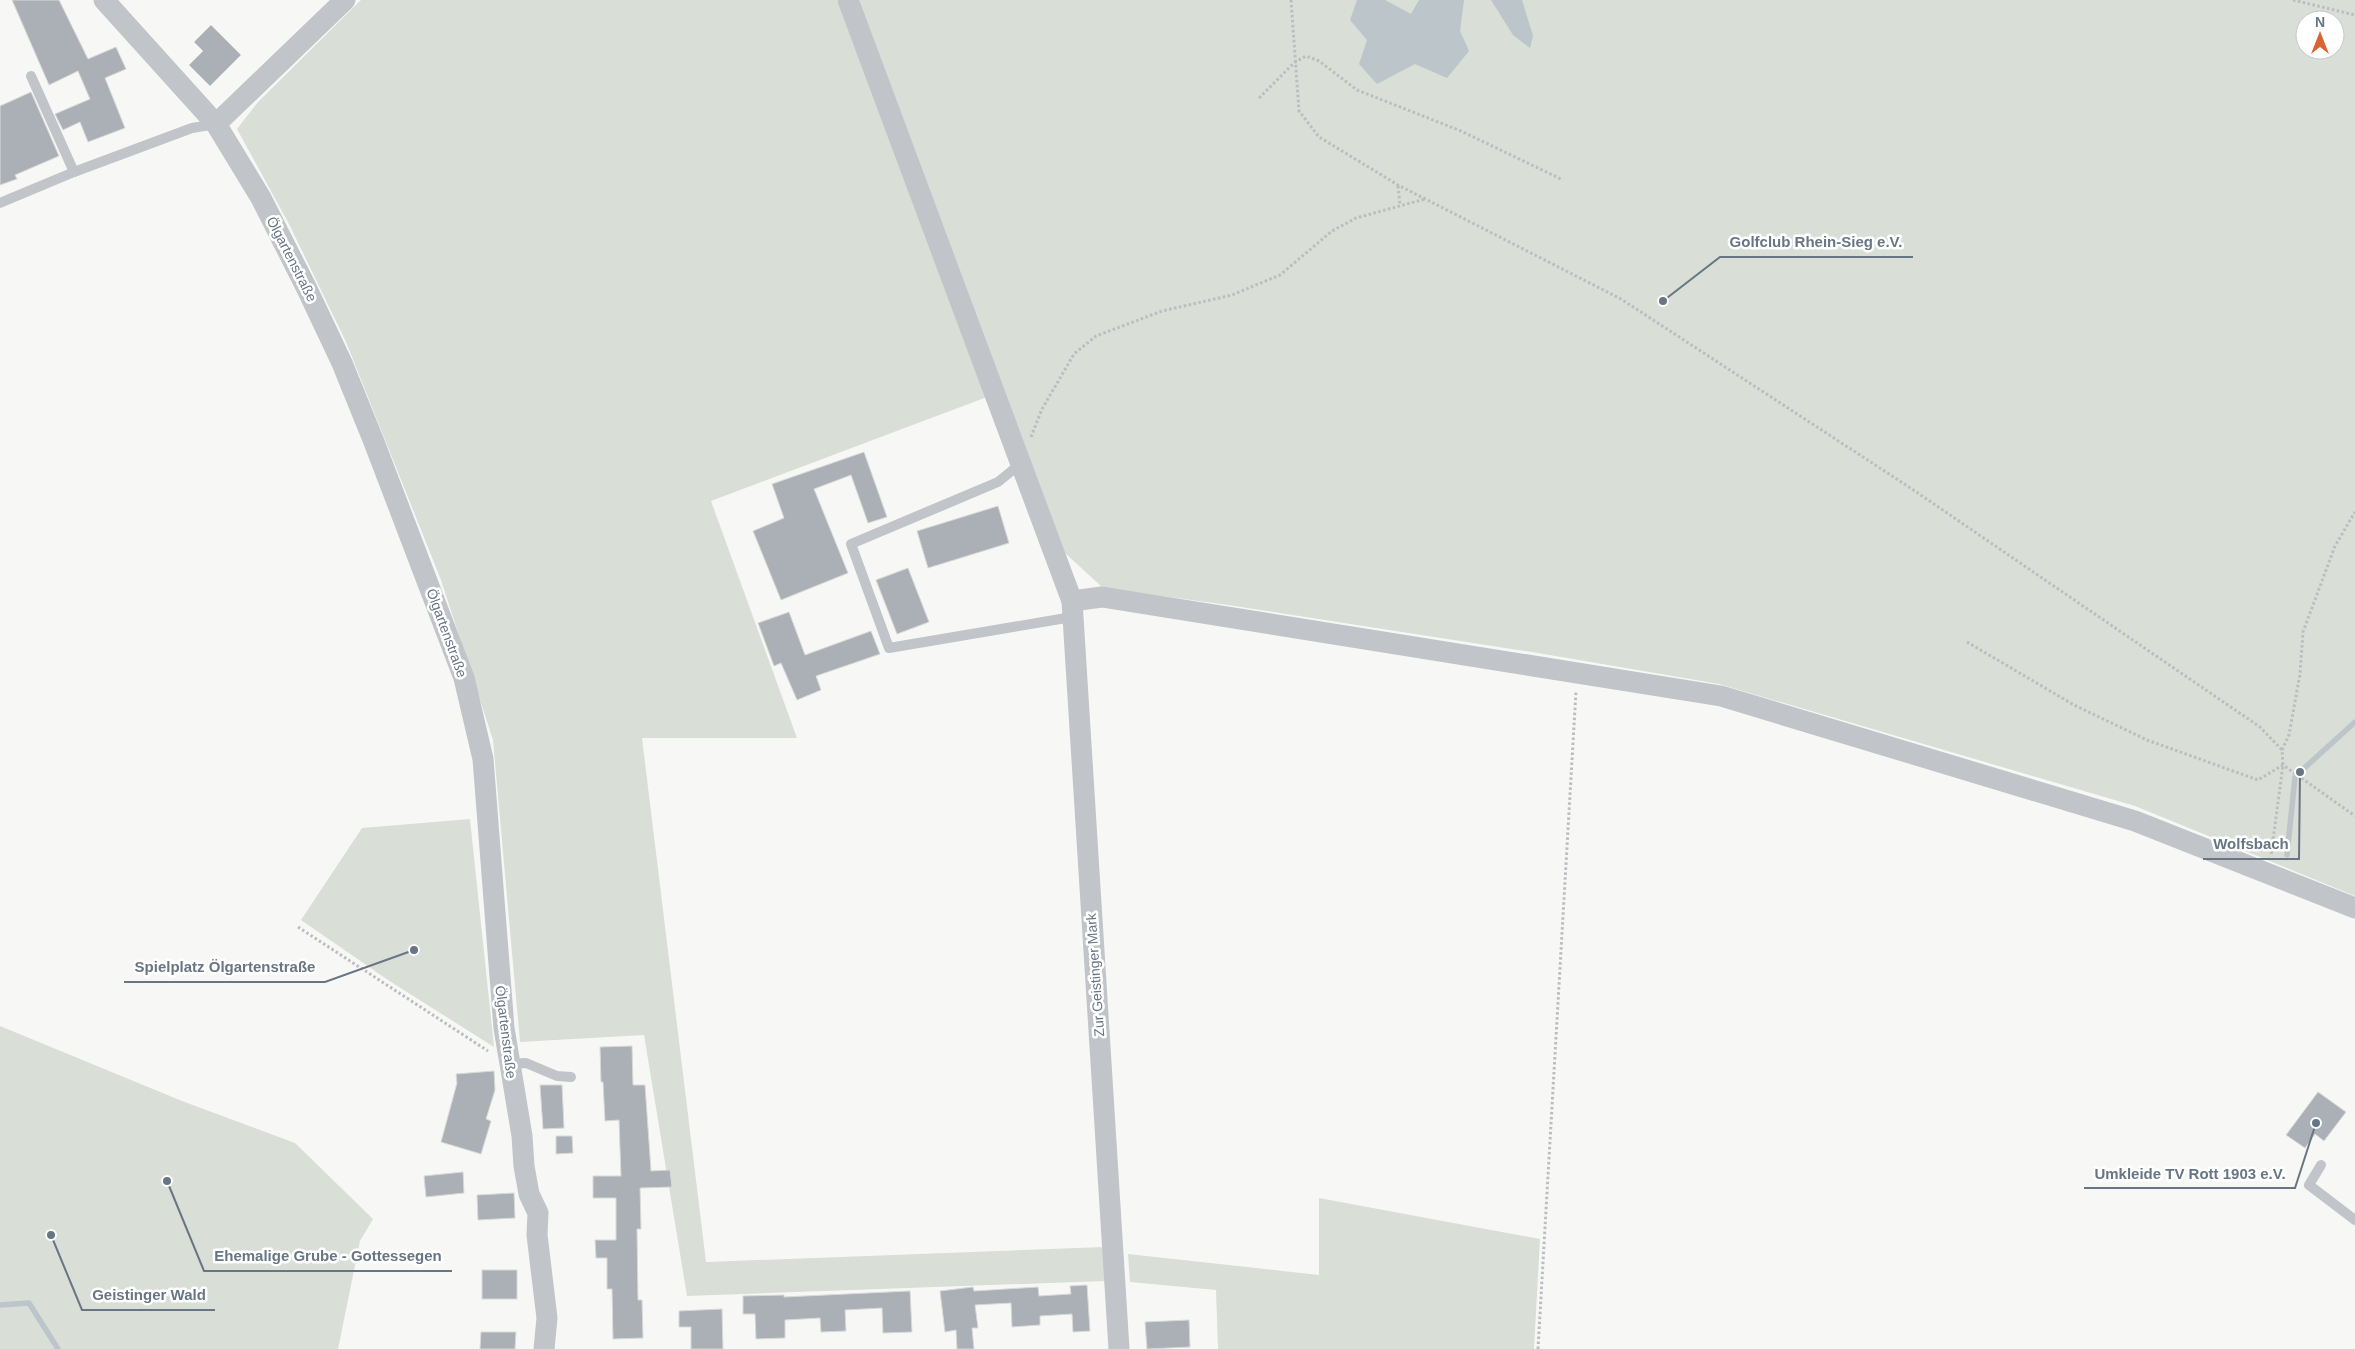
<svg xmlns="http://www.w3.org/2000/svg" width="2355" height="1349" font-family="Arial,sans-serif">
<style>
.green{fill:#d9ded6;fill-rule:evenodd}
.water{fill:#bbc5ca}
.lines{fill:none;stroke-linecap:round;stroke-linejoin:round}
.stream{stroke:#bbc5ca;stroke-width:5.5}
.building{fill:#aab0b6;stroke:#d9d9d7}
.path{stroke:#bbbdc0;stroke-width:3;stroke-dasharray:2.5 2.5;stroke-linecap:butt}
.service{stroke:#c1c4c8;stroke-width:10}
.minor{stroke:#c1c4c8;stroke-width:21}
.labels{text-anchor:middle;stroke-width:5;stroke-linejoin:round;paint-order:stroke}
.street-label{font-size:14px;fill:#687684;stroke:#fff}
.leader{fill:none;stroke:#687684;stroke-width:2}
.callout-dot{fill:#687684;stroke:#fff;stroke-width:2}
.callout-label{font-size:15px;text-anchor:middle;font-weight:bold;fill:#687684;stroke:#fff;stroke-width:5;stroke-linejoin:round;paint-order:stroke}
</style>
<rect width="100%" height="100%" fill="#f7f8f5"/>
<!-- green -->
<g class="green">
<path d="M361,0h476l150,397 -276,104 86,237h-155l64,524 398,-15 1,34 -418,15 -43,-261 -124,7 -27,-302 -52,-160 -95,-238 -56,-116 -53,-97 21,-27z"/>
<path d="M858,0h1497v896l-220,-90 -416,-122 -181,-31 -310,-48 -125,-17 -38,-35zM2305,20h30v30h-30z"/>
<path d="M470,819l24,228 -106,-67 -87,-60 61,-92z"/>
<path d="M0,1026l182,75 113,42 78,76 -13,22 -22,108h-338z"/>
<path d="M1319,1198l221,41 -6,110h-316l-2,-59 -86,-8 -2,-28 191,21z"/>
</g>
<!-- water -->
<g class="water">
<path d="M1357,0h28l26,14 8,-14h45l-4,31 9,20 -22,27 -32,-14 -38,20 -18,-20 8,-24 -17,-20z"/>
<path d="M1491,0h31l11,36 -3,12 -17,-13z"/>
</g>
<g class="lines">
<!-- stream -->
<g class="stream">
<path d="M2300,772l55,-50"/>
<path d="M2287,855l8,-78"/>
<path d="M0,1305l29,-2 29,46"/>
</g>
</g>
<!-- building -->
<g class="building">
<path d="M12,0h47l29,59 28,-12 10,22 -21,9 20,50 -37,14 -8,-20 -17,8 -8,-16 35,-15 -12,-28 -29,14z"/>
<path d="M211,25l30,30 -31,31 -21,-21 14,-14 -9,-9z"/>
<path d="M31,92l28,64 -44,19 2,4 -17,6v-79z"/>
<path d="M864,452l23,65 -19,6 -17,-48 -37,14 34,84 -67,27 -28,-69 31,-13 -12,-34z"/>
<path d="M998,506l11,37 -81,25 -11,-37z"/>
<path d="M908,568l21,54 -32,12 -21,-54z"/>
<path d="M789,612l16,43 66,-24 9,23 -64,22 5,14 -24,10 -16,-37 -7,3 -16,-43z"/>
<path d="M632,1046l1,39h12l6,86 19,-1 2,17 -32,1 1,41h-4l1,71h4l1,38 -30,1 -1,-50h-5v-31h-11l-1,-18h21v-42h-23v-22h28l-2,-56 -14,1 -2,-39h-2l-1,-35z"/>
<path d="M494,1071l1,19 -9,29 5,2 -10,33 -40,-12 16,-59 -1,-9z"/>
<path d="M540,1085h22l2,43 -21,1z"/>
<path d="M2318,1092l28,20 -22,29 -9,-7 -10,14 -19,-13z"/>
<path d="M556,1136h16l1,17 -17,1z"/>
<path d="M463,1172l1,21 -38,4 -2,-21z"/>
<path d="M514,1193l1,25 -37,2 -1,-25z"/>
<rect x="482" y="1270" width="35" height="29"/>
<path d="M1087,1285l3,46 -17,1 -1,-18 -32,2v9l-28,2 -1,-24 -36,2 3,23h-6l2,21h-17l-1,-19 -11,2 -5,-41 33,-4 1,4 64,-4 1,9 32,-2 -1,-8z"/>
<path d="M910,1291l2,41 -29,1 -1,-25 -37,2 1,21 -25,1 -1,-14 -35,2v18l-29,1 -1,-25h-12v-18l41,-1v2z"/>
<path d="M722,1309l1,40h-32v-22h-12v-16z"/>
<path d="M1189,1320l1,27 -43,2 -2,-27z"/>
<path d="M481,1332h35l-1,17h-35z"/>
</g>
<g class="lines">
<!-- path -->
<g class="path">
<path d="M1291,0l8,111 20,26 79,48 223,114 291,190 348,238 22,23 1,15 -12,90"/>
<path d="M2293,0l62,15"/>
<path d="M1259,98l36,-36 11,-6 13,5 38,29 104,41 102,49"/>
<path d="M1398,186l2,19"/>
<path d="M1031,437l11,-28 32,-55 22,-18 66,-25 70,-16 48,-20 52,-44 24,-13 69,-19"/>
<path d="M1967,642l107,63 73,35 111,40 25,-15 72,51"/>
<path d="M2282,750l7,-15 11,-61 3,-42 32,-86 20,-34"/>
<path d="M298,927l190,124"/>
<path d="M1538,1349l38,-658"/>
</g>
<!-- service -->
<g class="service">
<path d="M31,76l43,96 118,-44 24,-4"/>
<path d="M0,203l74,-31"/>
<path d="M1020,464l-22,18 -147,62 38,104 183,-31"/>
<path d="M509,1064l17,-1 31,13 14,1"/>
<path d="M2321,1165l-12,20 46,35"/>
</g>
<!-- minor -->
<g class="minor">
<path d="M104,0l112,124 45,74 46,91 35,74 32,79 90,236 19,81 21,269 18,108 2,30 5,28 9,19 -1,22 10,83 -3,31"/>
<path d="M848,0l224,601 47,748"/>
<path d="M216,124l129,-124"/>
<path d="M1072,601l30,-4 619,99 414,125 220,87"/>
</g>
</g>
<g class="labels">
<!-- street labels -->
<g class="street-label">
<text transform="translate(292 259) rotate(63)" y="5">Ölgartenstraße</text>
<text transform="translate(447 633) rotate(70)" y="5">Ölgartenstraße</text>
<text transform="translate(1095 975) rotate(-94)" y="5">Zur Geistinger Mark</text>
<text transform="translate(506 1032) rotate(83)" y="5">Ölgartenstraße</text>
</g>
</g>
<!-- callouts -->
<path class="leader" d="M1663 301L1720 257H1913M2300 772L2299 859H2203M414 950L325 982H124M2316 1123L2295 1188H2084M167 1181L204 1271H452M51 1235L82 1310H215"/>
<g class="callout-dot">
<circle cx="1663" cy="301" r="5"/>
<circle cx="2300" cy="772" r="5"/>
<circle cx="414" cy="950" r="5"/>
<circle cx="2316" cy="1123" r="5"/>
<circle cx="167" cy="1181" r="5"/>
<circle cx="51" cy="1235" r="5"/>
</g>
<g class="callout-label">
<text x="1816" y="247">Golfclub Rhein-Sieg e.V.</text>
<text x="2251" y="849">Wolfsbach</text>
<text x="225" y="972">Spielplatz Ölgartenstraße</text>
<text x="2190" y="1179">Umkleide TV Rott 1903 e.V.</text>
<text x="328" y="1261">Ehemalige Grube - Gottessegen</text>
<text x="149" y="1300">Geistinger Wald</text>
</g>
<!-- north arrow -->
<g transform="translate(2320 35)"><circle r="24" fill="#ffffff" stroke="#c3c8ce"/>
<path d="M0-4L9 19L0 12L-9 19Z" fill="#da6332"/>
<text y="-8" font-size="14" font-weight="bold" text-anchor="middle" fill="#687684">N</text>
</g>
</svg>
